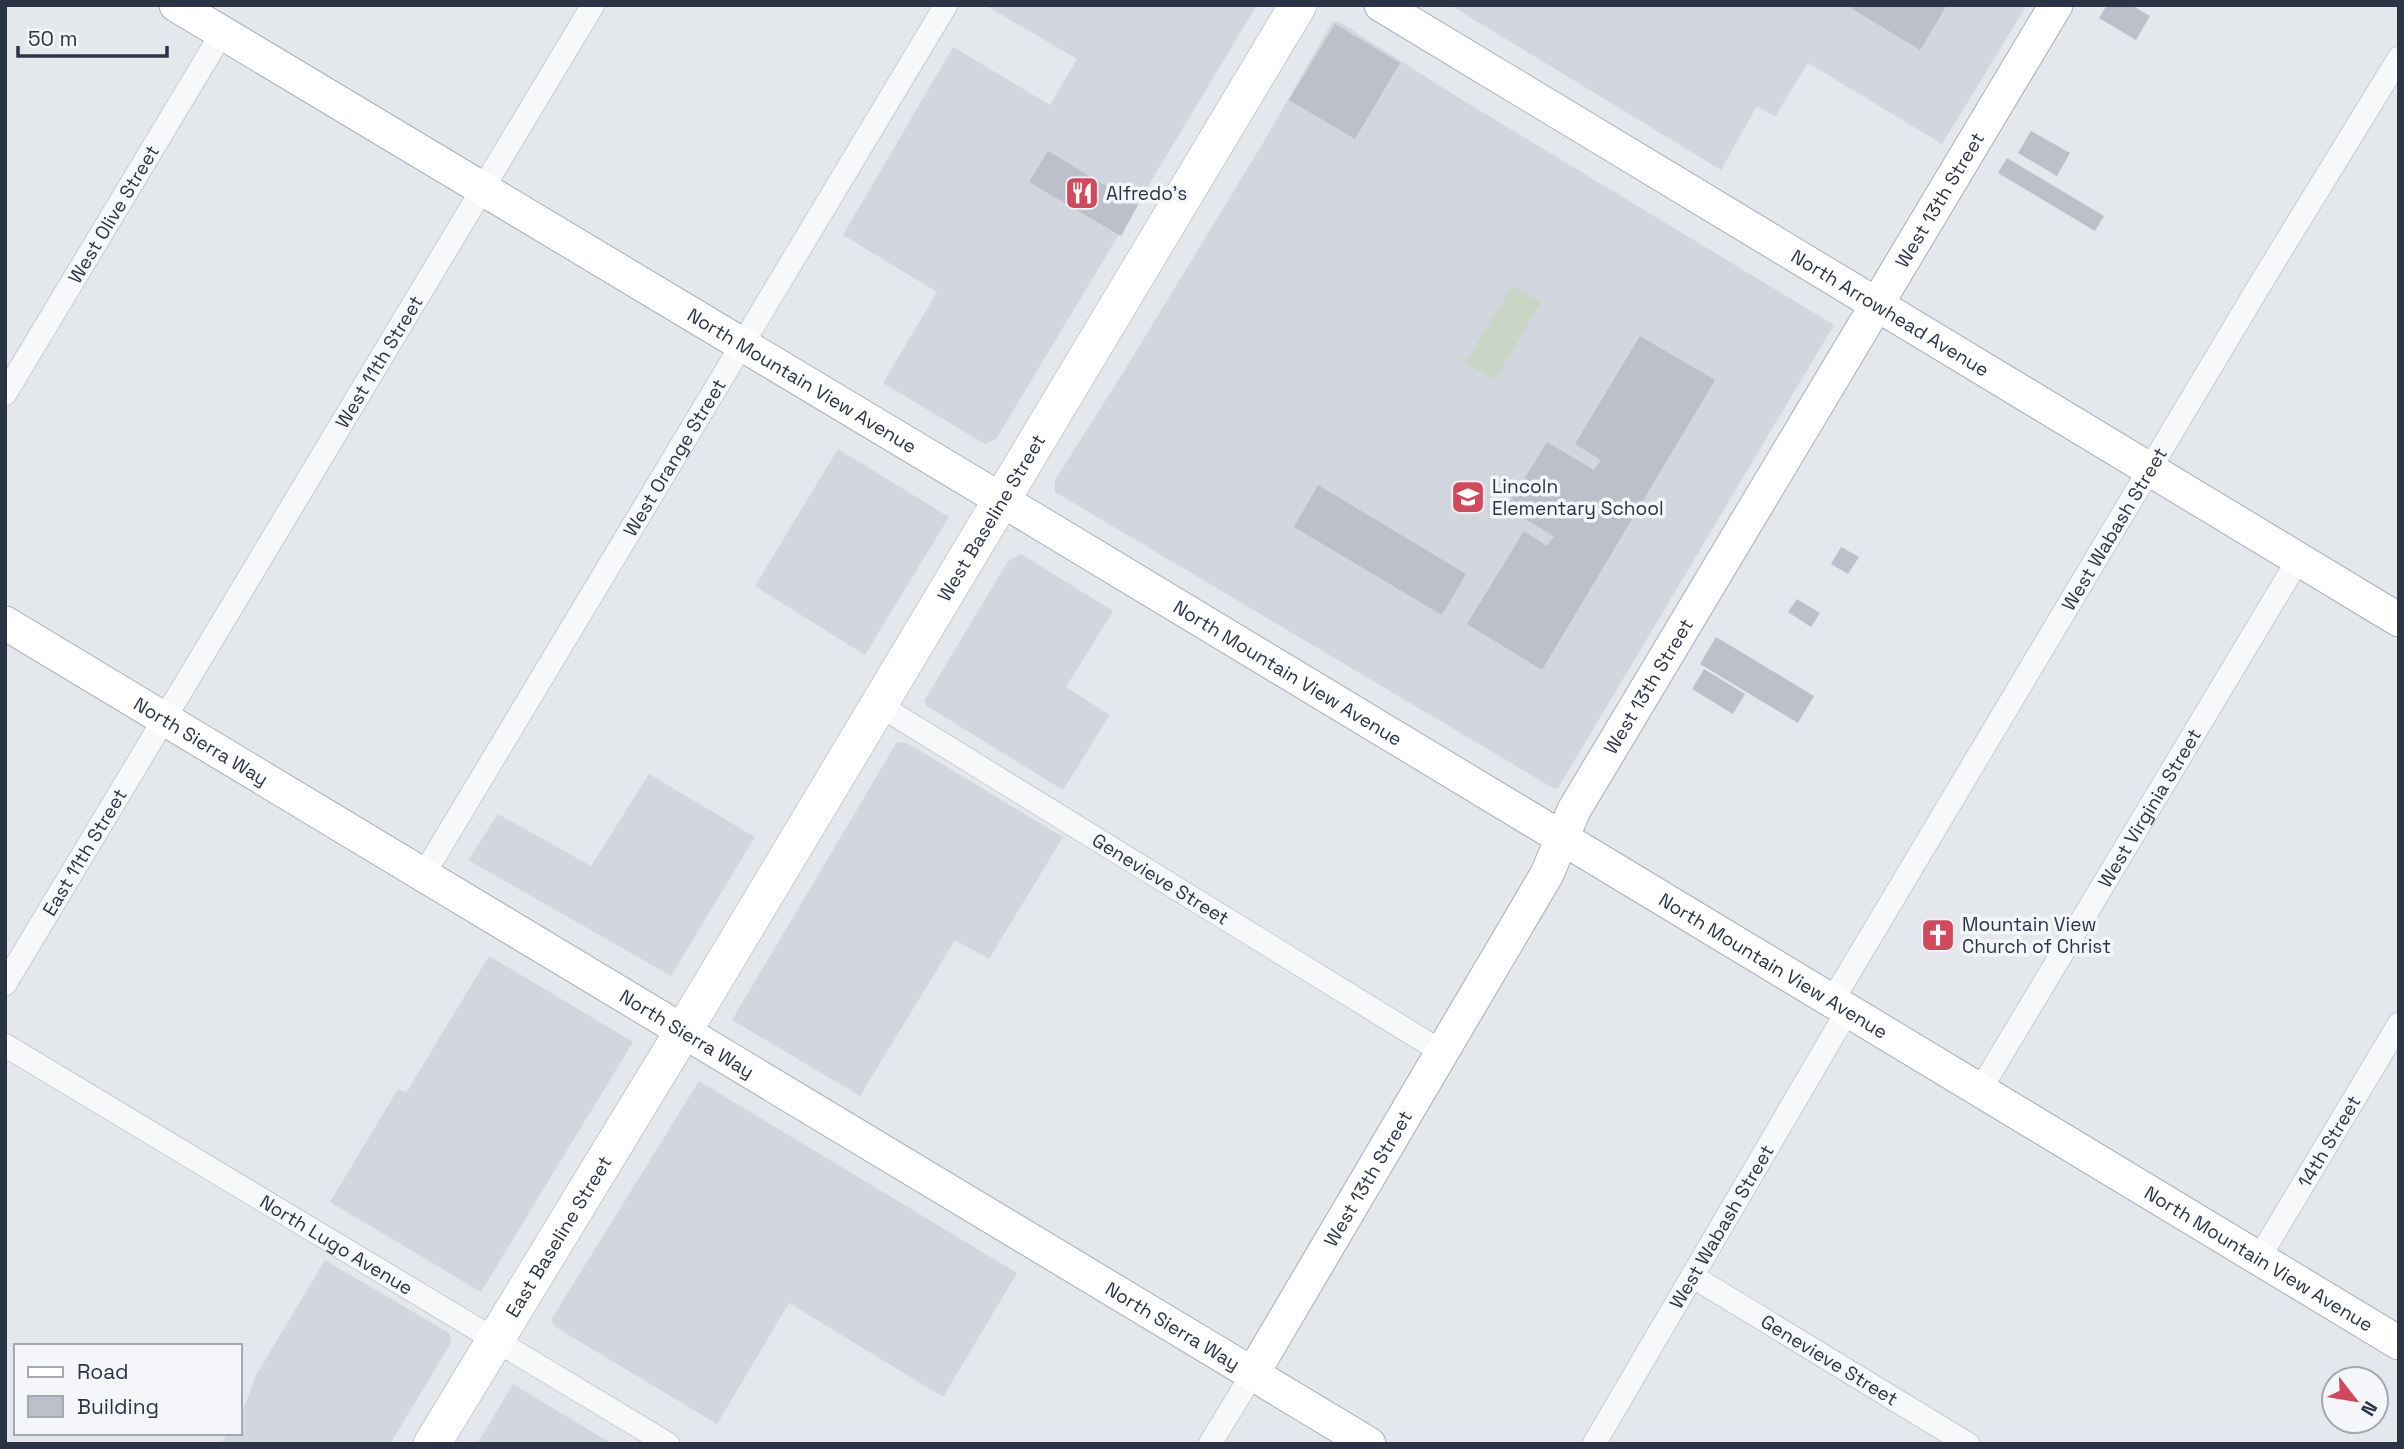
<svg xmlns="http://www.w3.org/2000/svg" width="2404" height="1449" font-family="'Space Grotesk',sans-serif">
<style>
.built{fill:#d2d6de}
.green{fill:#c9d6c5}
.building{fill:#bbc0ca}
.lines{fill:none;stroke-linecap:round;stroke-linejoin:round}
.street-casing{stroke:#a9aeb7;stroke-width:24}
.secondary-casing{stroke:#a9aeb7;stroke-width:35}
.primary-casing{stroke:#a3abb8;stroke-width:38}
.street{stroke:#f7f8fa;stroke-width:23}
.secondary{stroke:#fff;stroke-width:33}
.primary{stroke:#fff;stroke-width:37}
.labels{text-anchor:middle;stroke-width:7;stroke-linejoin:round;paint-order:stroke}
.poi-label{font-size:19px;fill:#2b3445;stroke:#f4f6f9;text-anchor:start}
.street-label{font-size:19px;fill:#2b3445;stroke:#f4f6f9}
</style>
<rect width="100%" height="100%" fill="#e4e7ec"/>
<!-- built -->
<g class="built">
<path d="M985,5h272l-261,434 -11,5 -102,-61 54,-91 -94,-57 110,-188 97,58 27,-46z"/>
<path d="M1450,5h577l-85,139 -134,-81 -33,54 -18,-11 -36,64z"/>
<path d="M1338,21l113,72 383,232 -276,463h-5l-498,-296v-12l71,-112 140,-230 66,-116z"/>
<path d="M838,449l111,68 -84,138 -110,-69z"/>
<path d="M1021,554l92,57 -47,76 44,28 -47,75 -136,-84 -3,-5 84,-140z"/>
<path d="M897,742l10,1 156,94 -74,122 -34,-19 -95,156 -128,-76z"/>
<path d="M649,774l106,63 -84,139 -203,-116 30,-46 93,52z"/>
<path d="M489,956l144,86 -152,250 -151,-90 68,-113 8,4z"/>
<path d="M699,1081l318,192 -74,124 -154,-94 -72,121 -163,-98 -3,-6z"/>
<path d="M325,1260l124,73 2,10 -61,101h-169l7,-11h12v-20l6,-10 9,-26z"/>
<path d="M513,1384l99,60h-135z"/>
</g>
<!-- green -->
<path class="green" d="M1512,286l29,16 -46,78 -30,-17z"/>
<!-- building -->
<g class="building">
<path d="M1846,5h101l-27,45z"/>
<path d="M2107,5h24l19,11 -14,24 -37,-22z"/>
<path d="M1335,24l65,39 -45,76 -66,-39z"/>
<path d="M2031,131l39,22 -13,23 -39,-23z"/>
<path d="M1048,151l90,54 -17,31 -92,-54z"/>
<path d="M2007,158l97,58 -9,15 -97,-58z"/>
<path d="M1640,336l75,44 -173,290 -75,-46 57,-93 23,15 7,-10 -48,-28 41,-66 47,28 7,-10 -26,-16z"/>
<path d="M1318,485l148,89 -24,41 -148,-88z"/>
<path d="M1841,547l18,10 -11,17 -17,-10z"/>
<path d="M1797,599l23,14 -9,14 -23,-15z"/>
<path d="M1716,637l98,59 -16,27 -98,-59z"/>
<path d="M1704,669l41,25 -12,20 -41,-25z"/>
</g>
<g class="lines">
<!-- street casing -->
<g class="street-casing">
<g id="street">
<path id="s1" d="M5,394l217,-361"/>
<path id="s2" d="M879,705l563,347"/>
<path id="s3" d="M424,874l522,-869"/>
<path id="s4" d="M5,984l588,-979"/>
<path id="s5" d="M1832,1001l427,-715 140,-228"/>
<path id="s6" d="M5,1045l663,399"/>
<path id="s7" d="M1980,1090l318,-530"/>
<path id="s8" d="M2259,1258l140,-234"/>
<path id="s9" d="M1692,1276l276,168"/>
<path d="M1210,1444l43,-71"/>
<path id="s10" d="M1594,1444l254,-434"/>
</g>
</g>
<!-- secondary casing -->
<g class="secondary-casing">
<g id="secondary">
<path id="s11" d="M176,5l864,518 1359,820"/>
<path id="s12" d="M1381,5l1018,615"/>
<path id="s13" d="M5,623l1364,821"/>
<path id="s14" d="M1253,1373l294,-499 27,-64 482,-805"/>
</g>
</g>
<!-- primary casing -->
<g class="primary-casing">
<g id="primary">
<path id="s15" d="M432,1444l252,-414 614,-1025"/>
</g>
</g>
<!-- street -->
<use href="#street" class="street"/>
<!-- secondary -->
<use href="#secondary" class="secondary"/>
<!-- primary -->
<use href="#primary" class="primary"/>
</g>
<!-- icons -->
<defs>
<g id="restaurant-square" transform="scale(1.75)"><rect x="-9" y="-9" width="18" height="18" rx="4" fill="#d1495b" stroke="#f4f6f9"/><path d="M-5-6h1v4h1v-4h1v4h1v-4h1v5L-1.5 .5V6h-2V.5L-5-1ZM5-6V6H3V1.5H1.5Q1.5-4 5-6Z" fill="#fff"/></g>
<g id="school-square" transform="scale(1.75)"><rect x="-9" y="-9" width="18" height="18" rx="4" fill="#d1495b" stroke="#f4f6f9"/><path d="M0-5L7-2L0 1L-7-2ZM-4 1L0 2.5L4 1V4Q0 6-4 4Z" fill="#fff"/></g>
<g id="church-square" transform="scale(1.75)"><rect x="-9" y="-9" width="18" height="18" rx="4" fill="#d1495b" stroke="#f4f6f9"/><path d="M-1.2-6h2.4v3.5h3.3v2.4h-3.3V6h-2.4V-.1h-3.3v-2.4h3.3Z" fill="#fff"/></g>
</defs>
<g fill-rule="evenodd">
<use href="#restaurant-square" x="1082" y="193"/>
<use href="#school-square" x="1468" y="497"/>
<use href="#church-square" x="1938" y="935"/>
</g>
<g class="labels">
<!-- poi labels -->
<g class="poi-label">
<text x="1106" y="200">Alfredo's</text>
<text x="1492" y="493">Lincoln<tspan x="1492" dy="22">Elementary School</tspan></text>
<text x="1962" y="931">Mountain View<tspan x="1962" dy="22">Church of Christ</tspan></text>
</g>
<!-- street labels -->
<g class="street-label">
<text dy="7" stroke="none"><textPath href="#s14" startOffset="1360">West 13th Street</textPath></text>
<text dy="7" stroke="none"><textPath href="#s1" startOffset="210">West Olive Street</textPath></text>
<text dy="7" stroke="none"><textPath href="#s12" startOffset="595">North Arrowhead Avenue</textPath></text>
<text dy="7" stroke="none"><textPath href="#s4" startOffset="726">West 11th Street</textPath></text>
<text dy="7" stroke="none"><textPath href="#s11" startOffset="730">North Mountain View Avenue</textPath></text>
<text dy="7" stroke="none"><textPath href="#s3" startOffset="486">West Orange Street</textPath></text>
<text dy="7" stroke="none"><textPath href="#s15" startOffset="1082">West Baseline Street</textPath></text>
<text dy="7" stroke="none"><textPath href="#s5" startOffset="550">West Wabash Street</textPath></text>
<text dy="7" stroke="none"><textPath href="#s11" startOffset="1297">North Mountain View Avenue</textPath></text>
<text dy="7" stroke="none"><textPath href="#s14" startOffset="793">West 13th Street</textPath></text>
<text dy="7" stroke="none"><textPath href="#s13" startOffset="229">North Sierra Way</textPath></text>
<text dy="7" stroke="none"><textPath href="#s7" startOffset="329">West Virginia Street</textPath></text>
<text dy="7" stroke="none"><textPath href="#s4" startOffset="154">East 11th Street</textPath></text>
<text dy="7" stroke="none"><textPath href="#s2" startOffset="331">Genevieve Street</textPath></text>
<text dy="7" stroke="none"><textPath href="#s11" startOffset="1864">North Mountain View Avenue</textPath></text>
<text dy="7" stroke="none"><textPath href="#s13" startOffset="796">North Sierra Way</textPath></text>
<text dy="7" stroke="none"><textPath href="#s8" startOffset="136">14th Street</textPath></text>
<text dy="7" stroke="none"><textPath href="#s14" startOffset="226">West 13th Street</textPath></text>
<text dy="7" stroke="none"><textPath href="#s10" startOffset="252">West Wabash Street</textPath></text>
<text dy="7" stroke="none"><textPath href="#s15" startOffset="243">East Baseline Street</textPath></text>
<text dy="7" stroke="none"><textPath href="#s6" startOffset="387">North Lugo Avenue</textPath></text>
<text dy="7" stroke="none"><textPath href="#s11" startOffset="2431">North Mountain View Avenue</textPath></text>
<text dy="7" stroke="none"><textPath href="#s13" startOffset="1363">North Sierra Way</textPath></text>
<text dy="7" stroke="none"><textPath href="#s9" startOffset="161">Genevieve Street</textPath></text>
</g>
</g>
<!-- border -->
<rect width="2404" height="1449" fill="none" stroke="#2b3445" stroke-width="14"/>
<!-- legend -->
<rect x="14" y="1344" width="228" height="91" fill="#f4f6f9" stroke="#a4a8b1" stroke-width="2"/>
<rect x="28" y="1367" width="35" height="10" fill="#ffffff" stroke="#a4a8b1" stroke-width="2"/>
<text x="77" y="1379" font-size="21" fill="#2b3445">Road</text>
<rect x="28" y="1396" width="35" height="21" fill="#bbc0ca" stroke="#a4a8b1" stroke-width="2"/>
<text x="77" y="1414" font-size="21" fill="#2b3445">Building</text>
<!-- north arrow -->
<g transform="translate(2355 1400) rotate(121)"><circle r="33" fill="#f4f6f9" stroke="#a4a8b1" stroke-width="2"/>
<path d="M0-5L12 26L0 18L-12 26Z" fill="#d1495b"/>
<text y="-10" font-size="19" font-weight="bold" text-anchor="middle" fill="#2b3445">N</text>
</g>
<!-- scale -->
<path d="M18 46v10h149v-10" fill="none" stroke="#2b3445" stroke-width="3.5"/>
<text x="28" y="46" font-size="21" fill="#2b3445" stroke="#f4f6f9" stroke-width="5" paint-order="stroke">50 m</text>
</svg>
